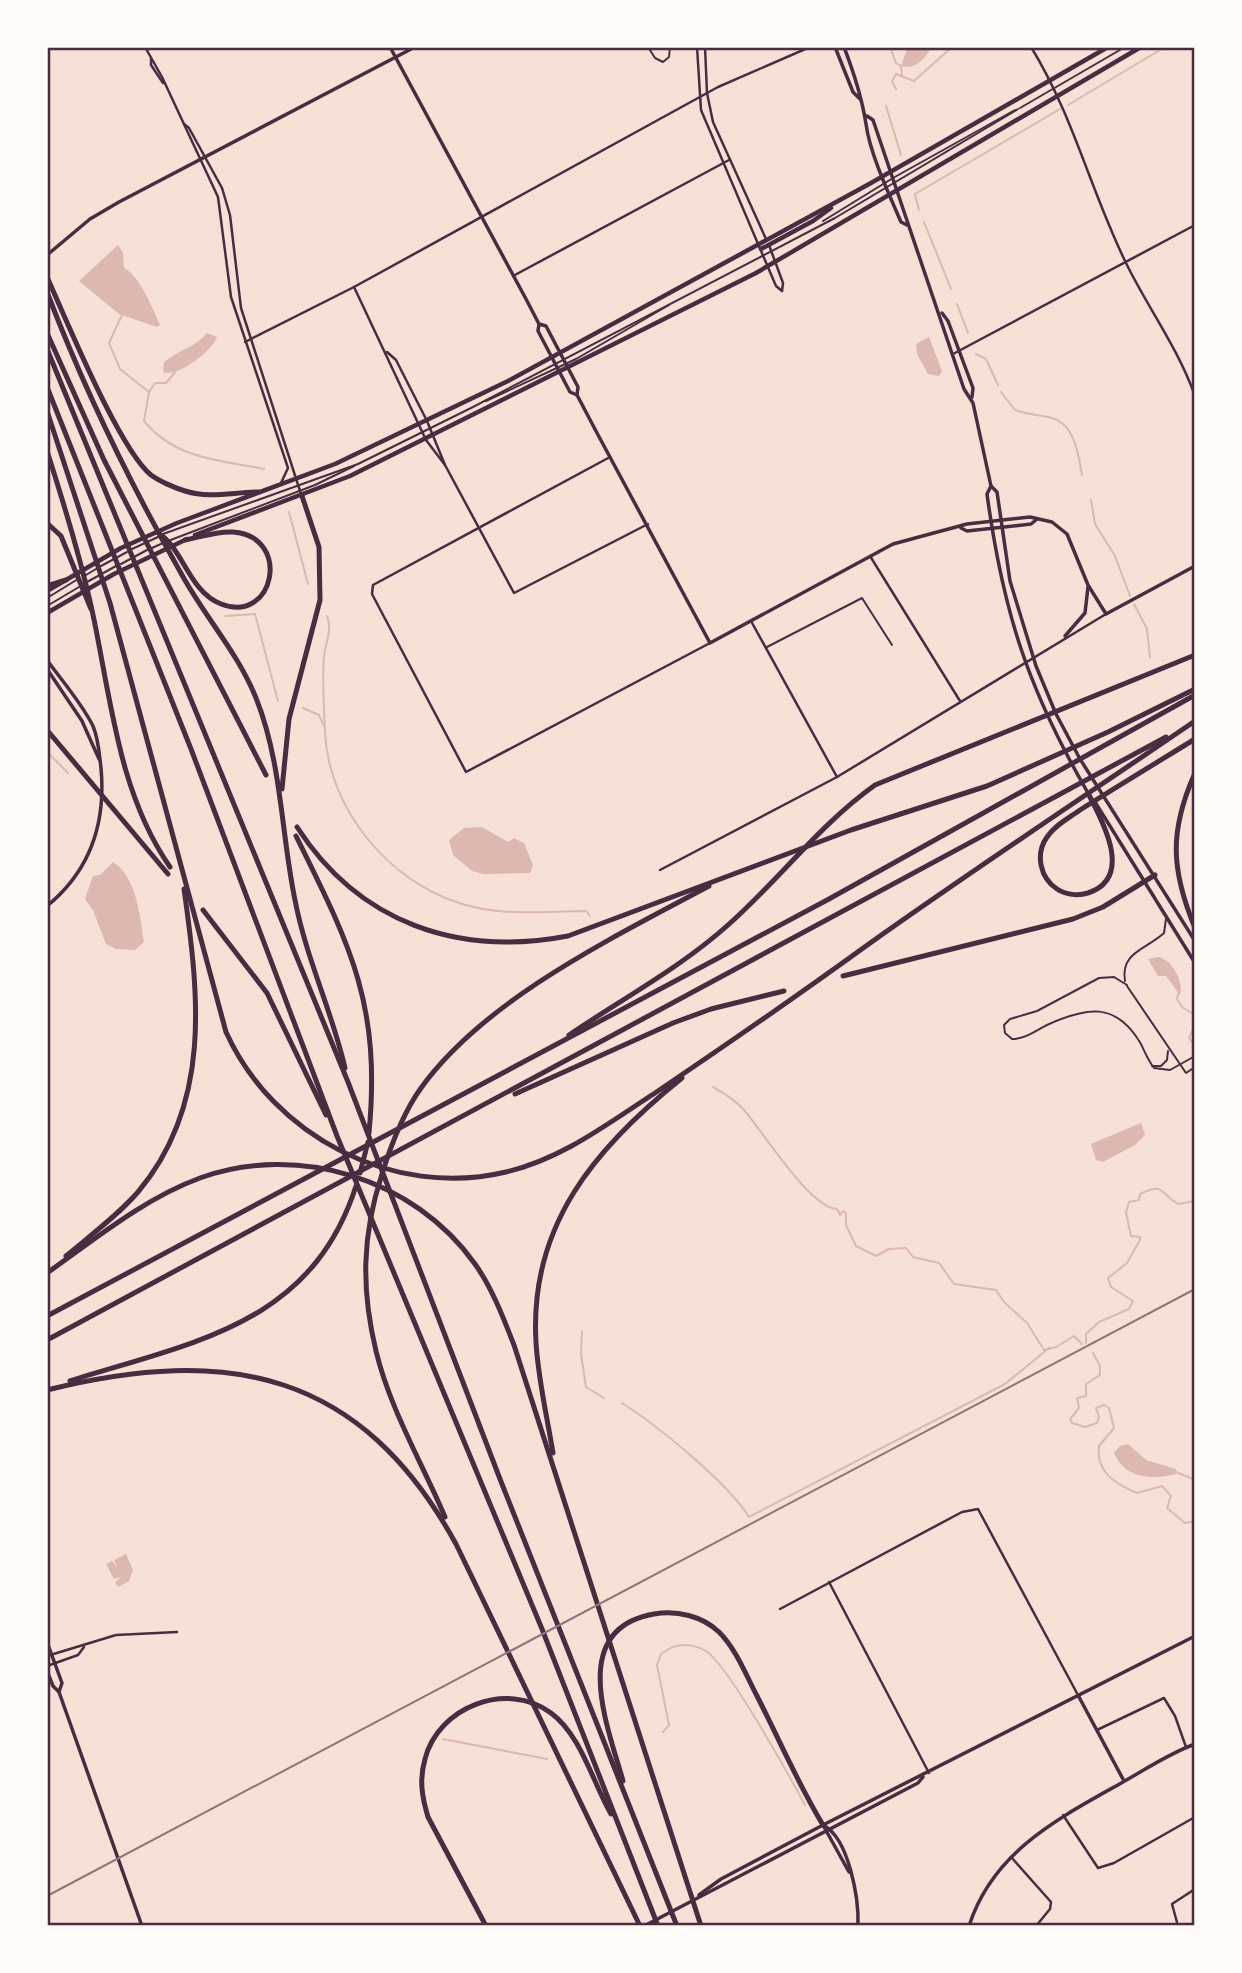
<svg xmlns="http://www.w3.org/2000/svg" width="1242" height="1973" font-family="Jost,sans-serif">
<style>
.water{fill:#dcb8b0}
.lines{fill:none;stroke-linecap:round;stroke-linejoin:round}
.stream{stroke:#dcb8b0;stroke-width:2}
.service{stroke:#4a2c40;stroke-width:2}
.minor{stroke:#4a2c40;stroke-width:2.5}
.tertiary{stroke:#4a2c40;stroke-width:3.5}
.secondary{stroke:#4a2c40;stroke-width:3.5}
.primary{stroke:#4a2c40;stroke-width:4.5}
.motorway{stroke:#4a2c40;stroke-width:5}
.rail{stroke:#8f747c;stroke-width:2}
.neatline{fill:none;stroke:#4a2c40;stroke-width:2.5}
</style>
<rect width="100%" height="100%" fill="#f7e1d7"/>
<!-- water -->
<g class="water">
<path d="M908,47h24c-8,12 -16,23 -31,19z"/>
<path d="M118,245l5,8 1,15c17,9 28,40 36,57l-3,2 -38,-13 -40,-33z"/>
<path d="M207,333l10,4c-4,13 -39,41 -54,35l1,-10c14,-12 32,-15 43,-29z"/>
<path d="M929,337l13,34 -3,5 -11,-2 -11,-20 -1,-10z"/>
<path d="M482,827l26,15 6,-4 10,5 9,22 -3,8 -47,1 -11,-3 -19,-16 -4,-15 15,-12z"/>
<path d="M113,862c24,15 27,55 31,80l-9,8 -19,-1 -10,-5 -13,-34 -8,-11 8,-23 7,-1z"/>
<path d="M1158,957c14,2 26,25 22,38l-14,-19h-8l-10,-17z"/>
<path d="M1141,1123l4,12 -10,10 -32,17 -7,-2 -5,-16z"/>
<path d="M1128,1444l18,16 30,9v5c-24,6 -51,5 -62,-21l6,-7z"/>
<path d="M126,1554l7,16 -4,11 -11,6 -3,-5 7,-5 -8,2 -8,-15 6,-3 6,7 -4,-8z"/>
</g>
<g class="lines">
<!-- stream -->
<g class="stream">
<path d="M890,47l6,16 5,3 1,10"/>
<path d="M896,89l-4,-8 4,-7 18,7 38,-34"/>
<path d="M1068,105l97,-58"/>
<path d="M886,106l15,49"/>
<path d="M919,210l-4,-16 145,-85"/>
<path d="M924,222l27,67"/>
<path d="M957,304l11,29"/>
<path d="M122,315l-13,28 11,26 29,23"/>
<path d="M976,354l10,5 12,26"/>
<path d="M175,372l-9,11h-11l-6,9 -5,29c31,38 75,39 120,48"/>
<path d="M1001,392l14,18c11,4 22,5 33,7 27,5 30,36 34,58"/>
<path d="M1091,500l4,24 20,32 15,40"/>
<path d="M289,512l19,72"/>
<path d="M1134,604l13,25 3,28"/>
<path d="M225,616l30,-2 23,87"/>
<path d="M327,616c6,15 -2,26 -3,41 -2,24 0,51 1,75 3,75 62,148 134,171 42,14 84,8 127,8l4,5"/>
<path d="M303,708l16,7 5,11"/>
<path d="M47,752l21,21"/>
<path d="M1179,992l-2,7 5,8 13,8"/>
<path d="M1195,1025l-6,13 6,8"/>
<path d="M713,1087c11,6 23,14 31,23 19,22 66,98 93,99l3,6 3,-4 3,2v12l10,21 20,10 13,-7 17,-1 7,9 26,6 15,21 42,6 8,12 23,21 17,27 12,-3 18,-11 8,8"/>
<path d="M582,1331l-1,23 5,33 18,11"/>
<path d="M1086,1343v-9l13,-12 30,-13 4,-8 -22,-14 -3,-9 19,-15 13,-23v-3l-9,-1 -5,-23 3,-11 10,-2 1,-6c25,-12 19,-1 38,10l17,-3"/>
<path d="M1093,1353l7,13v9l-14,9v12l-9,2 2,10 -9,11 2,4 13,4 12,-4 2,-6 -3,-9 8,-3 5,3 5,20 -15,18c-3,26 16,38 38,47l25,-7 9,10 -4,12 18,15 10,-2"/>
<path d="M622,1403c36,23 106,80 127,114l256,-133 44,-36"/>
<path d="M1176,1472l19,8"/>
<path d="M663,1732l6,-7 -12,-60 4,-11c14,-11 29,-12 45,-3 22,14 84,126 99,154"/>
<path d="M443,1739l104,20"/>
</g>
<!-- service -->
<g class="service">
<path d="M648,47l7,11 8,4 6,-5 1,-10"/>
<path d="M1020,108l105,-61"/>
<path d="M823,221l70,-43 122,-68"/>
<path d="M486,401l90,-42 93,-54"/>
<path d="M163,534l195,-70 115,-57 362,-189 183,-109"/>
<path d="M168,541l147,-56 39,-19"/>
<path d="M152,548l11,-5"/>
<path d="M132,549l26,-12"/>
<path d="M121,564l26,-14"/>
<path d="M101,566l26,-14"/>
<path d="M86,575l10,-6"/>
<path d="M87,582l29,-16"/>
<path d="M47,598l31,-19"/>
<path d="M47,606l32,-19"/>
<path d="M767,647l95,-49 30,47"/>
<path d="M1125,981c-5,-29 22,-32 39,-48l2,-14"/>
<path d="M1127,985l-13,-8 -15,1 -62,33 -27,8 -6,6 1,8 7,6c13,0 23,-8 35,-14 39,-18 69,-24 94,19 4,9 7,16 13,24l16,2 25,-14"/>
<path d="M1127,986l59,87 9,-6"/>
<path d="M1152,1066h9l6,-6 1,-9"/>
</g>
<!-- minor -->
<g class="minor">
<path d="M145,47l17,30 56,120 13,100 57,171 -7,15"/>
<path d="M697,47l4,63 75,176 6,5"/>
<path d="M705,47l2,46 6,29 53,117"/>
<path d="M1031,47c42,68 60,145 95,216 22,45 52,85 69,133"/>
<path d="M151,59v6l12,18"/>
<path d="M184,124l5,4 33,60 8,27 11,93 60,186"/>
<path d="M769,245l14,38 -1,8"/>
<path d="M513,276l216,-116"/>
<path d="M354,287l72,153 19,25"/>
<path d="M245,342l109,-55 364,-200 92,-40"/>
<path d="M387,352l9,8 31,61 18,44 69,128 134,-69"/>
<path d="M953,354l242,-129"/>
<path d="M610,457l-237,128 -1,9 94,178 244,-129"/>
<path d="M870,556l90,145"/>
<path d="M751,621l86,156"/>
<path d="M660,870l177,-93 269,-163"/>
<path d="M829,1582l100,191"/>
<path d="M780,1609l182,-97 16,-3 101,188"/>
<path d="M47,1656l69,-21 61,-3"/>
<path d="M47,1666l31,-11 6,-8"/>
<path d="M1097,1730l67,-32 11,18 11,31"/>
<path d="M1063,1815l35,53 16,-5 81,-46"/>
<path d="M1012,1858l39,44 -1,7 -14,17"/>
<path d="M1178,1926l-6,-22 23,-15"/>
</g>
<!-- tertiary -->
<g class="tertiary">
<path d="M390,47l136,252 13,25 -1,7 32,61 7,3"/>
<path d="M47,255l43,-36 29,-17 296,-155"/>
<path d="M539,324l7,2 32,61 -1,8 20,38 113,210 183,-99 74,-20 63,-7 22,5 15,12 21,51 18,29 89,-48"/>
<path d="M961,528l6,3 64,-7 5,-4"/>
<path d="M1065,636l20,-23 3,-26"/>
<path d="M47,660c15,21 34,42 46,66 6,15 6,27 8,42 5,55 -10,102 -54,138"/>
<path d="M47,669l35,52 17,38"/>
<path d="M1079,1697l45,84"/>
<path d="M823,1825c26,13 36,74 35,101"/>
<path d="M823,1825l26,47"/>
<path d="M969,1926c24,-75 90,-108 154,-144 23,-13 47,-29 72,-38"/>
</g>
<!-- secondary -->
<g class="secondary">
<path d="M835,47l18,45 7,7"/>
<path d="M844,47c10,26 18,51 22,77 4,30 23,70 35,98l6,3"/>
<path d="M867,116l6,4 91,269 9,14 18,83 -4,8c16,118 41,195 101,299"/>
<path d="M942,313l6,8 25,67 -1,9"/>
<path d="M991,486l6,6 13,89 26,85 20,48 24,45 115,182"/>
<path d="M1095,802l100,161"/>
<path d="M47,1642l15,41 -3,9"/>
<path d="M47,1671l6,15 6,6 83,234"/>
<path d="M699,1895l22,-16 102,-54 372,-189"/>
<path d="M644,1926l274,-143 5,-6"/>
</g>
<!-- primary -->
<g class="primary">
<path d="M761,249l52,-28 18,-13"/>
<path d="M195,535l155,-59 406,-203 385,-226"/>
<path d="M47,591l74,-43 56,-25 158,-59 173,-83 363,-198 237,-136"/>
<path d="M47,613l67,-39 73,-35"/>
</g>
<!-- motorway -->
<g class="motorway">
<path d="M47,277c19,42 72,172 104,198 8,6 24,13 34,16 26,8 48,1 74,1"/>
<path d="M47,292c37,97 84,193 135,283 23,42 56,78 74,123 26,65 25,135 39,202 11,58 37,111 50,168"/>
<path d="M47,333l57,127 162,315"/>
<path d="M47,349l301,733 152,397 177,447"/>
<path d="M47,387l144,362 146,387 205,493 116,297"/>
<path d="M47,411l63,192 116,429c47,104 167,167 280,140 56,-13 101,-48 149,-79 71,-48 142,-97 211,-147 108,-77 219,-150 329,-225"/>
<path d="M47,451c17,53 33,105 45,159 19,88 26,182 78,257"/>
<path d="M47,523l14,13 30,73"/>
<path d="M161,535c23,17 29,57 60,69 54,21 71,-68 12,-72 -16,-1 -33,5 -48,8"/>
<path d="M47,586l19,-6"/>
<path d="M47,730l121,144"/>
<path d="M1195,773c-26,58 -24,97 0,155"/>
<path d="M282,789l7,-70 31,-119 -1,-53 -17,-51"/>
<path d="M1089,795c14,27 45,83 -1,98 -10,3 -22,2 -31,-4 -17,-11 -22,-35 -10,-52 8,-12 22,-19 33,-27 38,-24 76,-47 115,-71"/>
<path d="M297,827c62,96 161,130 271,109l283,-106 136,-44 121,-54 87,-43"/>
<path d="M296,836c55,111 85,169 73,297"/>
<path d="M203,910l64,83 59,122"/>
<path d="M843,976l230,-57 30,-12 52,-32"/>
<path d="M569,1035c53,-36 111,-67 159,-110 51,-45 91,-100 147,-140l320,-130"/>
<path d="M515,1094l158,-71 38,-14 73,-18"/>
<path d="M360,1173l8,-31"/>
<path d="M66,1256c25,-21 51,-40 72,-64 74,-88 61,-197 46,-303"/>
<path d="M47,1273c48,-34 98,-75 153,-95 98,-35 214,0 275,86 17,24 28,53 39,81l187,581"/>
<path d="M47,1316l782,-417 366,-204"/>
<path d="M47,1340l1119,-603"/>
<path d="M70,1381c122,-39 241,-55 286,-195"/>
<path d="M47,1390c182,-45 314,-19 409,154l184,382"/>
<path d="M553,1453c-6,-37 -15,-74 -17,-111 -7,-117 60,-195 146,-264"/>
<path d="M445,1517c-23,-54 -55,-108 -69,-166 -15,-62 -14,-116 6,-177 9,-29 21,-61 39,-86 64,-89 193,-151 288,-202"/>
<path d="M623,1781c-15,-54 -56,-152 31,-167 23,-4 48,2 65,18 17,17 27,43 38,64 22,43 41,88 66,129"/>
<path d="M486,1926l-58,-109c-6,-20 -9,-37 -3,-58 13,-52 82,-79 126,-46 30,22 42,70 60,101"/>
</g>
<!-- rail -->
<path class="rail" d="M47,1896l1148,-607"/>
</g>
<!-- border -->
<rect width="1242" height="1973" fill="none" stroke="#fffaf5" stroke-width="98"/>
<rect x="49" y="49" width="1144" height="1875" class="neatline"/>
</svg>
